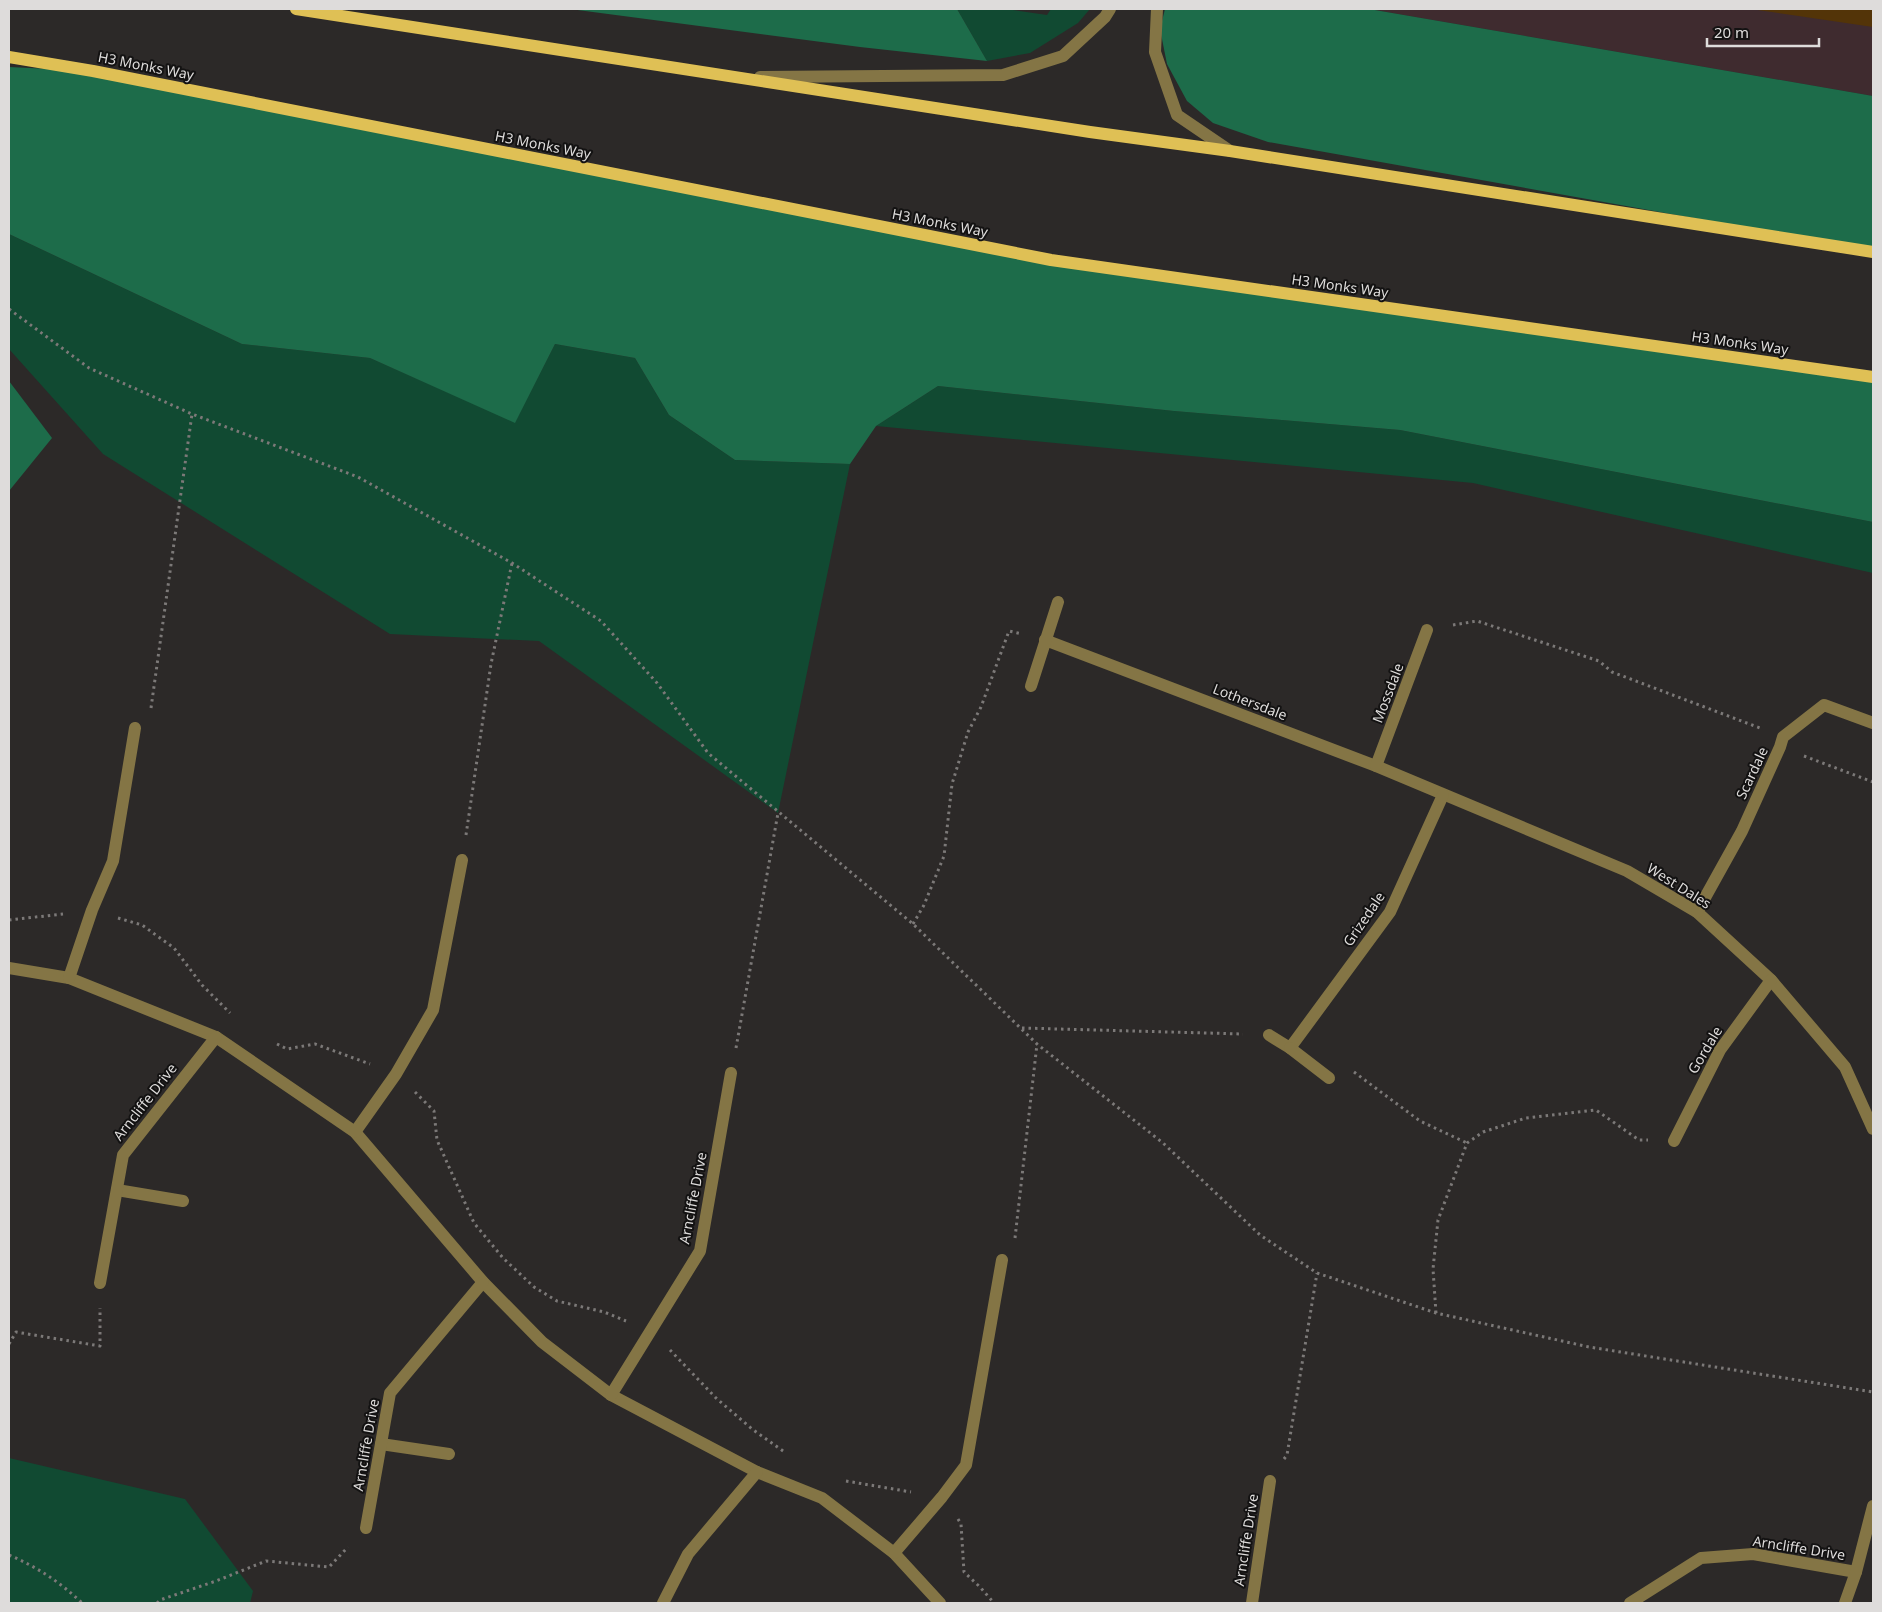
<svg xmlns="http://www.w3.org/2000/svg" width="1882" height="1612" font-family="'Noto Sans',sans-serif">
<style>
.industrial{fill:#3f2b2f}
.green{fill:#114a32}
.forest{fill:#1d6c4a}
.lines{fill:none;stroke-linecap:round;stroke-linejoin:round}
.path{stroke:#7c7978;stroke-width:3;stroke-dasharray:2.5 4;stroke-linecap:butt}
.minor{stroke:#847545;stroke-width:12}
.major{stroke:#dfc055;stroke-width:12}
.shaded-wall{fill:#533408}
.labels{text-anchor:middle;stroke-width:4;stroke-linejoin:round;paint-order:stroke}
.street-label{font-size:14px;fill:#dedcdb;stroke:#131212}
</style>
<rect width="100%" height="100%" fill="#2c2928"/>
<!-- industrial -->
<path class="industrial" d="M1369,9h504v87z"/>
<!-- green -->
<g class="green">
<path d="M957,9h49l41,6 4,-6h39l-12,14 -48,30 -43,8z"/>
<path d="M9,234l233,110 128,14 145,64 40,-78 80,14 34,57 66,45 115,4 -72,349 -239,-172 -149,-7 -287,-180 -94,-105z"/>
<path d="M938,386l236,25 226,19 473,92v51l-400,-90 -597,-57z"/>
<path d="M9,1458l176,41 68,92 -3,12h-241z"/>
</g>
<!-- forest -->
<g class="forest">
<path d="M570,9h387l30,52 -127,-14z"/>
<path d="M1165,9h204l504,87v154l-605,-108 -55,-19 -26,-22 -20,-37 -7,-35z"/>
<path d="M9,67l84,4 958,189 822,117v145l-473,-92 -226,-19 -236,-25 -62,40 -26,38 -115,-4 -66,-45 -34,-57 -80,-14 -40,79 -145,-65 -128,-14 -233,-110z"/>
<path d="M9,381l43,57 -43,53z"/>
</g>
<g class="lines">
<!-- path -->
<g class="path">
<path d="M9,309l80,59 103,46 166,63 154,86 89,58 56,62 51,70 205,171 124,120 126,99 97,92 57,38 119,40 153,34 284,45"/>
<path d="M1453,625l24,-4 122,40 13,11 148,56"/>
<path d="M151,708l41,-294"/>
<path d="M1804,756l69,26"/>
<path d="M466,835l25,-171 21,-101"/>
<path d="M118,918l24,7 32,23 28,37 28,28"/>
<path d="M9,920l54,-6"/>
<path d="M913,924l11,-19 20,-49 8,-72 16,-52 13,-25 28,-76 13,3"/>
<path d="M1022,1028l221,6"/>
<path d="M277,1044l10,5 28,-5 55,20"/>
<path d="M736,1048l42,-235"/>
<path d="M1354,1072l66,49 47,22"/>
<path d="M415,1092l19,19 3,29 37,83 29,35 31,29 23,14 47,11 22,9"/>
<path d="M1015,1238l22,-194"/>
<path d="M1436,1313l-3,-44 5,-49 29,-77 16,-11 43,-14 70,-8 43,30h9"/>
<path d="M9,1344l7,-12 84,14v-38"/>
<path d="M670,1350l46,48 36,31 34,24"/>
<path d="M1284,1459l3,-4 30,-182"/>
<path d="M846,1481l65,11"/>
<path d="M958,1519l3,5 3,48 16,15 14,16"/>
<path d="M9,1555c28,12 51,27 73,48"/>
<path d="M157,1603l3,-3 56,-19 50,-20 63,6 19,-20"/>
</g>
<!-- minor -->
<g class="minor">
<path d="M1157,9l-2,43 22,63 53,36"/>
<path d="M760,77l243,-2 60,-19 42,-39 5,-8"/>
<path d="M1045,640l331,126 251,105 70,41 74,68 74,87 28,62"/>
<path d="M1031,686l27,-84"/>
<path d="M1376,766l51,-136"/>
<path d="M1697,912l45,-81 38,-84 3,-10 41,-32 49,18"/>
<path d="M9,968l60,10 147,59 139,95 128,150 59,60 69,53 146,77 65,26 72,55 46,50"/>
<path d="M69,978l23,-68 21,-49 22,-133"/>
<path d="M1269,1035l21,13 100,-136 53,-117"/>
<path d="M1290,1048l39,30"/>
<path d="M355,1132l41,-58 37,-64 29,-150"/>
<path d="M1674,1141l46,-91 51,-70"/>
<path d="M117,1190l66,11"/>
<path d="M100,1283l23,-128 93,-118"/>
<path d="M611,1395l89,-144 31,-178"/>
<path d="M381,1444l68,10"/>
<path d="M366,1528l24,-135 93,-111"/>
<path d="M894,1553l48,-56 24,-32 36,-205"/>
<path d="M663,1603l25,-49 69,-82"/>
<path d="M1252,1603l18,-122"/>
<path d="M1630,1603l71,-45 52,-4 103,18"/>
<path d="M1845,1603l11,-31 17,-66"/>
</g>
<!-- major -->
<g class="major">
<path d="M296,9l794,123 140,19 643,101"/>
<path d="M9,57l84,14 958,189 822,117"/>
</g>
</g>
<!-- shaded-wall -->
<path class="shaded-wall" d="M1751,9h122v18z"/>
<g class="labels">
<!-- street labels -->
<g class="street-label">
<text transform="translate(146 66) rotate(11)" y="5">H3 Monks Way</text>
<text transform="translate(543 145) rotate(11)" y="5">H3 Monks Way</text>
<text transform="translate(940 223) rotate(11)" y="5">H3 Monks Way</text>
<text transform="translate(1340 286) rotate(8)" y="5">H3 Monks Way</text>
<text transform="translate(1740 343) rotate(8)" y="5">H3 Monks Way</text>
<text transform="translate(1388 693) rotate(-69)" y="5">Mossdale</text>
<text transform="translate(1250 702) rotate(21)" y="5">Lothersdale</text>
<text transform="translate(1752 773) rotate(-65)" y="5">Scardale</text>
<text transform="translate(1679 886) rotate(32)" y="5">West Dales</text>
<text transform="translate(1364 919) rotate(-56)" y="5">Grizedale</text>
<text transform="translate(1705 1050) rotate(-59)" y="5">Gordale</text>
<text transform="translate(145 1102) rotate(-52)" y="5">Arncliffe Drive</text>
<text transform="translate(693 1198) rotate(-79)" y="5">Arncliffe Drive</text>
<text transform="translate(366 1445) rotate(-80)" y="5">Arncliffe Drive</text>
<text transform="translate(1246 1540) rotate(-81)" y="5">Arncliffe Drive</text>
<text transform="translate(1799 1548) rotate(9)" y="5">Arncliffe Drive</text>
</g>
</g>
<!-- border -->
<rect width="1882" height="1612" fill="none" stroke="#dedcdb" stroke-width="20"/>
<!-- scale -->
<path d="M1707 38v8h112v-8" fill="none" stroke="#dedcdb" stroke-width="2.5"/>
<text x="1714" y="38" font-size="15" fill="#dedcdb" stroke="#131212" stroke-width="4" paint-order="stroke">20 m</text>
</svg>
